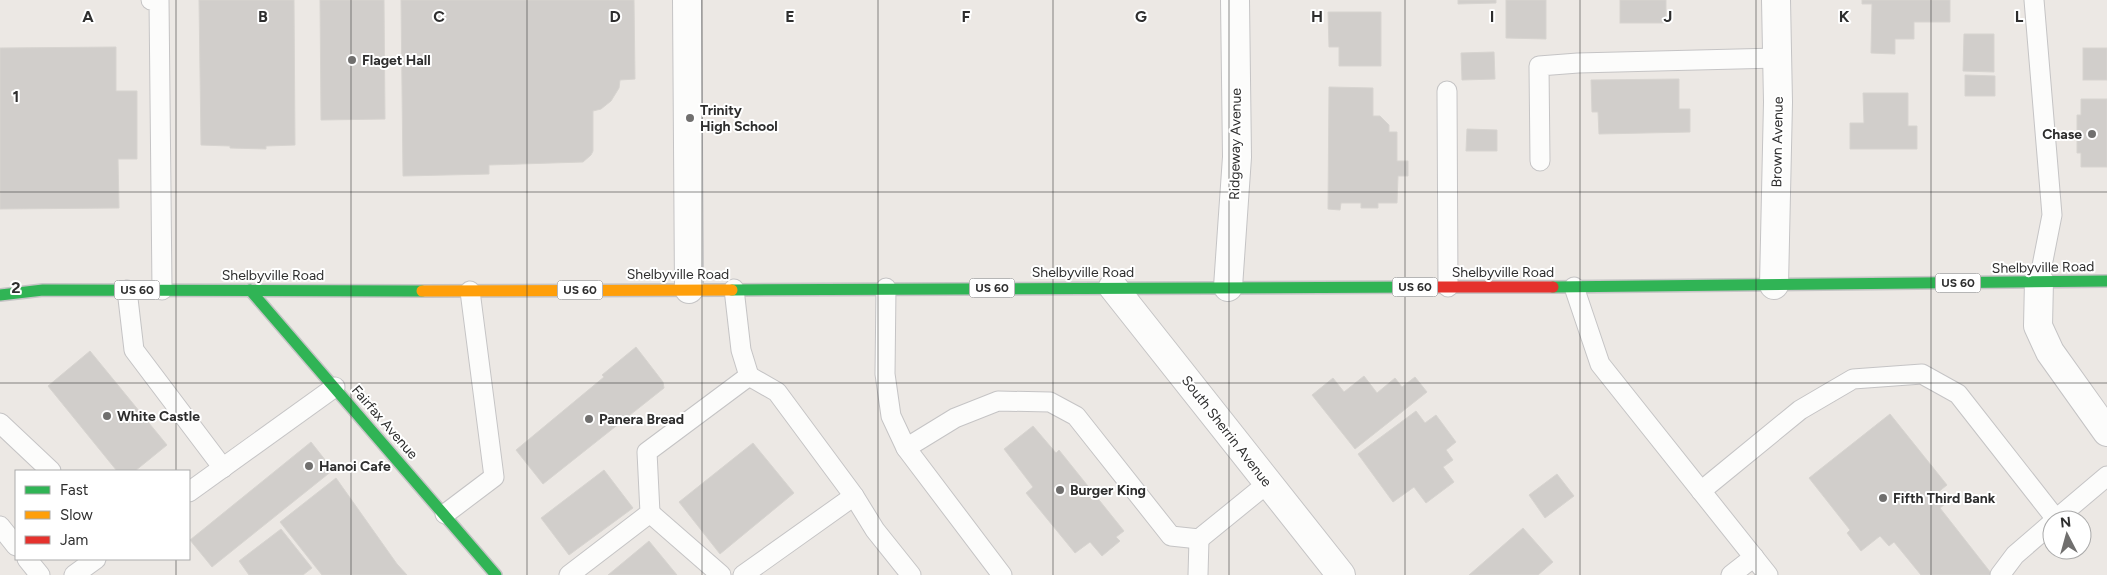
<svg xmlns="http://www.w3.org/2000/svg" width="2107" height="575" font-family="Figtree,sans-serif">
<style>
.building{fill:#d1cecb;stroke:#d7d4d0}
.lines{fill:none;stroke-linecap:round;stroke-linejoin:round}
.lane-casing{stroke:#c5c4c5;stroke-width:21}
.street-casing{stroke:#c5c4c5;stroke-width:30}
.fast-casing{stroke:#c5c4c5;stroke-width:14}
.slow-casing{stroke:#c5c4c5;stroke-width:14}
.jam-casing{stroke:#c5c4c5;stroke-width:14}
.lane{stroke:#fcfcfb;stroke-width:19}
.street{stroke:#fcfcfb;stroke-width:28}
.fast{stroke:#30b455;stroke-width:11}
.slow{stroke:#ff9f0a;stroke-width:11}
.jam{stroke:#e5322d;stroke-width:11}
.grid{fill:none;stroke:#2e2e2e;stroke-width:1;stroke-opacity:0.55}
.poi-dot{fill:#706f6e;stroke:#fff;stroke-width:2}
.labels{text-anchor:middle;stroke-width:4;stroke-linejoin:round;paint-order:stroke}
.shield{fill:#fff;stroke:#6d6d6d;stroke-width:1}
.shield-label{font-size:12px;font-weight:bold;fill:#2e2e2e}
.poi-label{font-size:14px;font-weight:bold;fill:#2e2e2e;stroke:#fff;text-anchor:start}
.street-label{font-size:14px;fill:#2e2e2e;stroke:#fff}
.grid-label{font-size:16px;text-anchor:middle;font-weight:bold;fill:#2e2e2e;stroke:#fff;stroke-width:4;stroke-linejoin:round;paint-order:stroke}
</style>
<rect width="100%" height="100%" fill="#ece8e4"/>
<!-- building -->
<g class="building">
<path d="M199,0h95l1,145 -29,1v3l-36,-1v-2l-29,-1z"/>
<path d="M320,0h64l1,119 -64,1z"/>
<path d="M401,0h233l1,79 -15,1 -1,8 -8,13 -10,8 -8,2v40l-2,4 -8,7 -94,3v9l-86,2z"/>
<path d="M1458,0h38v3l-38,1z"/>
<path d="M1506,0h40v39l-40,-1z"/>
<rect x="1620" y="0" width="46" height="23"/>
<path d="M1862,0h88v22h-36v17h-19v15l-24,-1 1,-49h-10z"/>
<path d="M1328,12h53v54h-42v-19h-10z"/>
<path d="M1964,34h30v38l-31,-1z"/>
<path d="M116,47v44h21v68h-19l1,49 -119,1v-161z"/>
<rect x="2083" y="48" width="24" height="32"/>
<path d="M1494,52l1,27 -33,1 -1,-27z"/>
<path d="M1965,75l30,1v20h-30z"/>
<path d="M1679,79v30h11v23l-91,2 -1,-22h-6l-1,-32z"/>
<path d="M1329,87l44,1v28h7l9,9v7h8v29h11v15h-10l-1,27h-19v5h-17v-5h-20l-1,7 -12,-1z"/>
<path d="M1863,93h45v33h9v23h-67v-26h14z"/>
<path d="M2081,99h26v68h-26v-14h-4v-38h4z"/>
<path d="M1467,129l30,1v21h-31z"/>
<path d="M636,347l27,35 1,6 -121,96 -27,-34 88,-73 -2,-2z"/>
<path d="M90,351l77,94 -32,26h-18l-69,-85z"/>
<path d="M1364,376l13,17 18,-15 7,9 13,-10 12,15 -72,57 -43,-54 21,-17 11,14z"/>
<path d="M1416,411l9,12 11,-8 20,27 -10,8 7,10 -10,7 11,15 -28,21 -12,-16 -21,15 -35,-48z"/>
<path d="M1890,414l57,71 -10,8 8,11 -5,4 51,65 -2,2h-68l-27,-33 -5,4 -9,-10 -19,15 -14,-18 3,-3 -41,-52z"/>
<path d="M1033,426l23,27 3,-3 65,81 -8,6 4,4 -18,15 -12,-14 -15,11 -49,-60 7,-6 -29,-38z"/>
<path d="M311,442l22,28 -121,97 -22,-27z"/>
<path d="M753,443l41,50 -74,61 -41,-52z"/>
<path d="M604,470l29,38 -64,47 -28,-37z"/>
<path d="M1557,474l17,22 -29,22 -16,-23z"/>
<path d="M336,478l61,86 10,11h-85l-42,-53z"/>
<path d="M1523,528l30,34 -15,13h-69z"/>
<path d="M281,529l31,39 -9,7h-54l-10,-14z"/>
<path d="M649,541l28,34h-69z"/>
</g>
<g class="lines">
<!-- lane casing -->
<g class="lane-casing">
<g id="lane">
<path d="M151,0h8l3,290"/>
<path d="M2034,0l18,215 -13,66"/>
<path d="M1447,91l1,196"/>
<path d="M1540,161l-1,-95 39,-3 199,-5"/>
<path d="M1574,287l26,77 168,211"/>
<path d="M886,288l-1,86 6,42 15,32"/>
<path d="M734,289l7,61 8,26"/>
<path d="M127,290l7,60 89,118"/>
<path d="M0,423l51,48"/>
<path d="M1701,491l99,-81 53,-31 69,-5 36,20 98,125"/>
<path d="M189,492l146,-105"/>
<path d="M650,513l71,62"/>
<path d="M445,514l49,-37 -24,-186"/>
<path d="M2055,520l52,-44"/>
<path d="M0,526l16,20"/>
<path d="M27,559l13,16"/>
<path d="M74,575l22,-16"/>
<path d="M569,575l81,-62 -3,-61 102,-76 28,16 77,104 21,34 36,45"/>
<path d="M743,575l111,-79"/>
<path d="M1002,575l-96,-127 49,-30 43,-17 52,1 26,14 95,120 28,3 69,-56"/>
<path d="M1198,575l1,-36"/>
<path d="M1731,575l23,-18"/>
<path d="M2000,575l15,-20 37,-32"/>
</g>
</g>
<!-- street casing -->
<g class="street-casing">
<g id="street">
<path d="M687,0l2,289"/>
<path d="M2039,281l-1,45 12,26 57,80"/>
<path d="M1774,285l4,-183 -2,-102"/>
<path d="M1113,287l228,288"/>
<path d="M1228,287l9,-130 -2,-157"/>
</g>
</g>
<!-- fast casing -->
<g class="fast-casing">
<g id="fast">
<path d="M1553,287l554,-6"/>
<path d="M250,290l246,285"/>
<path d="M732,290l691,-3"/>
<path d="M0,295l43,-5 379,1"/>
</g>
</g>
<!-- slow casing -->
<g class="slow-casing">
<path id="slow" d="M422,291l310,-1"/>
</g>
<!-- jam casing -->
<g class="jam-casing">
<path id="jam" d="M1423,287h130"/>
</g>
<!-- lane -->
<use href="#lane" class="lane"/>
<!-- street -->
<use href="#street" class="street"/>
<!-- fast -->
<use href="#fast" class="fast"/>
<!-- slow -->
<use href="#slow" class="slow"/>
<!-- jam -->
<use href="#jam" class="jam"/>
</g>
<!-- grid -->
<path class="grid" d="M176,0v471M351,0v575M527,0v575M702,0v575M878,0v575M1053,0v575M1229,0v575M1405,0v575M1580,0v575M1756,0v575M1931,0v575M0,192h2107M0,383h2107M176,559v16"/>
<!-- markers -->
<g class="poi-dot">
<circle cx="352" cy="60" r="5"/>
<circle cx="690" cy="118" r="5"/>
<circle cx="2092" cy="134" r="5"/>
<circle cx="107" cy="416" r="5"/>
<circle cx="589" cy="419" r="5"/>
<circle cx="309" cy="466" r="5"/>
<circle cx="1060" cy="490" r="5"/>
<circle cx="1883" cy="498" r="5"/>
</g>
<g class="labels">
<!-- shield labels -->
<g class="shield">
<rect x="1935.5" y="273.5" width="45" height="19" rx="4"/>
<rect x="1392.5" y="277.5" width="45" height="19" rx="4"/>
<rect x="969.5" y="278.5" width="45" height="19" rx="4"/>
<rect x="114.5" y="280.5" width="45" height="19" rx="4"/>
<rect x="557.5" y="280.5" width="45" height="19" rx="4"/>
</g>
<g class="shield-label">
<text x="1958" y="287">US 60</text>
<text x="1415" y="291">US 60</text>
<text x="992" y="292">US 60</text>
<text x="137" y="294">US 60</text>
<text x="580" y="294">US 60</text>
</g>
<!-- poi labels -->
<g class="poi-label">
<text x="362" y="65">Flaget Hall</text>
<text x="700" y="115">Trinity<tspan x="700" dy="16">High School</tspan></text>
<text x="2082" y="139" text-anchor="end">Chase</text>
<text x="117" y="421">White Castle</text>
<text x="599" y="424">Panera Bread</text>
<text x="319" y="471">Hanoi Cafe</text>
<text x="1070" y="495">Burger King</text>
<text x="1893" y="503">Fifth Third Bank</text>
</g>
<!-- street labels -->
<g class="street-label">
<text transform="translate(1777 142) rotate(-89)" y="5">Brown Avenue</text>
<text transform="translate(1235 144) rotate(-89)" y="5">Ridgeway Avenue</text>
<text transform="translate(2043 267) rotate(-1)" y="5">Shelbyville Road</text>
<text x="1083" y="277">Shelbyville Road</text>
<text x="1503" y="277">Shelbyville Road</text>
<text x="678" y="279">Shelbyville Road</text>
<text x="273" y="280">Shelbyville Road</text>
<text transform="translate(385 422) rotate(49)" y="5">Fairfax Avenue</text>
<text transform="translate(1227 431) rotate(52)" y="5">South Sherrin Avenue</text>
</g>
</g>
<g class="grid-label">
<text x="88" y="22">A</text>
<text x="263" y="22">B</text>
<text x="439" y="22">C</text>
<text x="615" y="22">D</text>
<text x="790" y="22">E</text>
<text x="966" y="22">F</text>
<text x="1141" y="22">G</text>
<text x="1317" y="22">H</text>
<text x="1492" y="22">I</text>
<text x="1668" y="22">J</text>
<text x="1844" y="22">K</text>
<text x="2019" y="22">L</text>
<text x="16" y="102">1</text>
<text x="16" y="293">2</text>
</g>
<!-- legend -->
<rect x="15" y="470" width="175" height="90" fill="#ffffff" stroke="#ababab"/>
<rect x="25" y="486" width="25" height="8" fill="#30b455" stroke="#ababab"/>
<text x="60" y="495" font-size="15" fill="#2e2e2e">Fast</text>
<rect x="25" y="511" width="25" height="8" fill="#ff9f0a" stroke="#ababab"/>
<text x="60" y="520" font-size="15" fill="#2e2e2e">Slow</text>
<rect x="25" y="536" width="25" height="8" fill="#e5322d" stroke="#ababab"/>
<text x="60" y="545" font-size="15" fill="#2e2e2e">Jam</text>
<!-- north arrow -->
<g transform="translate(2067 535) rotate(354)"><circle r="24" fill="#ffffff" stroke="#ababab"/>
<path d="M0-4L9 19L0 12L-9 19Z" fill="#706f6e"/>
<text y="-8" font-size="14" font-weight="bold" text-anchor="middle" fill="#2e2e2e">N</text>
</g>
</svg>
